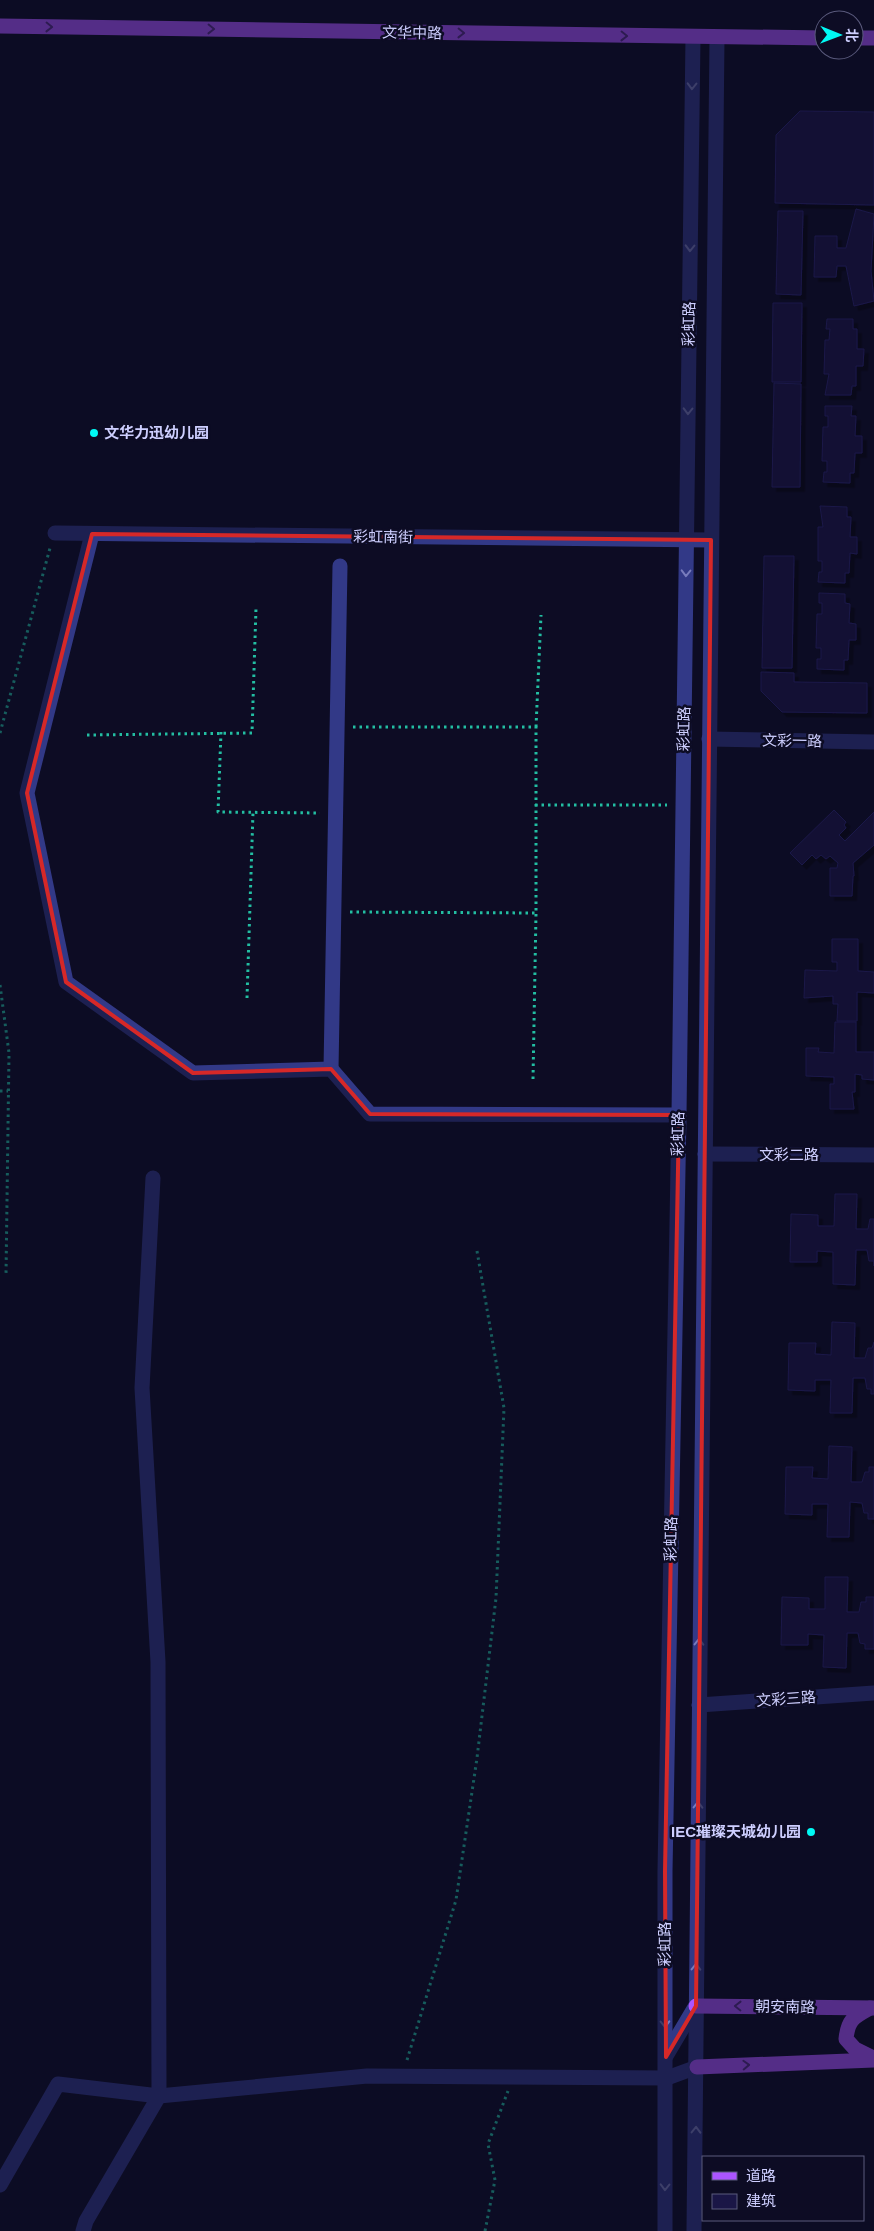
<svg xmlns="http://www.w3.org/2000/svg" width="874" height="2231" font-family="Arial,'Noto Sans SC',sans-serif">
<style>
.building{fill:#1a1646;stroke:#2c2674;filter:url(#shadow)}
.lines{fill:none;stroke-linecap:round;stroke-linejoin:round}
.path{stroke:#23bea2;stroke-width:3;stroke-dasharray:2.5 4;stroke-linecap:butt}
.minor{stroke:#323987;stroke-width:15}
.major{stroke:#ab55ff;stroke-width:15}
.oneway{stroke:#542d87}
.oneway2{stroke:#787cbd}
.marked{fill:none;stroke:#d62828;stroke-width:4;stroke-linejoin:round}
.poi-dot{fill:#00f9f4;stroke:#0d0c24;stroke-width:2}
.labels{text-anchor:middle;stroke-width:5;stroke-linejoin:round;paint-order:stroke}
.street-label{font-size:15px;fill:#cecfff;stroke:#0d0c24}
.poi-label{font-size:15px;font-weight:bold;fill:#cecfff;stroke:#0d0c24;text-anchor:start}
</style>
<defs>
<filter id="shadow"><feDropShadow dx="4.5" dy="4.5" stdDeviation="0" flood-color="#0009"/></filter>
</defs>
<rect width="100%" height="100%" fill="#0d0c24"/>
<!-- building -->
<g class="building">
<path d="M800,111l74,1v93l-99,-2 1,-68z"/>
<path d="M856,209l18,5 -3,57 3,30 -20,5 -8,-40h-9l-1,11h-22l1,-41h22v12h9z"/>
<path d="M778,211h25l-2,84 -25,-1z"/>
<path d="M773,303h29l-1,79h-29z"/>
<path d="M827,319h26v10h4v20h7l-1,17h-7v20h-4l-1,9h-26l4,-21h-5l1,-34h4l1,-11h-4z"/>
<path d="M774,383l27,1 -1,103h-28z"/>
<path d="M825,406h27l-1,10h5l-1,20h7v17h-7l-1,20h-4v10l-27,-1 1,-10h3v-11h-5l1,-34h5v-11h-3z"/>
<path d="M820,506l27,1v10h4l-1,20h7v17l-7,-1 -1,20h-4v10l-27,-1 1,-10h3v-11h-4v-34h5z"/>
<path d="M764,556h30l-2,112h-30z"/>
<path d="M819,593l26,1v9l5,1 -1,19 7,1v16h-7l-1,20h-4v10l-27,-1v-10h4v-11h-5l1,-34h5v-11h-3z"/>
<path d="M761,672l33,1v9l73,1v30l-85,-1 -21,-21z"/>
<path d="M834,810l12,12 -2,3 2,3 -7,7 6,6 29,-29v33l-21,18 1,13h-1l-1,20h-22v-28h7l1,-5 -8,-7 -4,3 -5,-4 -5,4 -4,-4 -10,10 -12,-12z"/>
<path d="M832,939h26v32l16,1v21l-17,-1v29h-20l1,-17h-5v-8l-29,2 1,-28 32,1v-9h-5z"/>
<path d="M835,1022h21v30h18v28l-12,-1v-4l-7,-1v18h-3l2,17h-24v-25h4v-7l-28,-1v-28h13l-1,4 16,1z"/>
<path d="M835,1194h22l-1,35h12l2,-10h4v47v-5h-5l-2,-11h-11l-1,35 -22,-1v-32l-16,-1v11h-27l1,-48 27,1v11h16z"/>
<path d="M832,1322l23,1 -1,35h11l3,-10h4l2,-6v52h-3v-5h-4l-2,-11h-12l-1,35h-22l1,-33h-16v11l-27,-1 1,-47h27l-1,11 16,1z"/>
<path d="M829,1446l23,1 -1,35h11l3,-10h4v-5h5v52h-6v-6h-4l-2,-10 -12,-1 -1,35h-22l1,-33h-16v11l-27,-1 1,-47h27l-1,11 16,1z"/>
<path d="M825,1577h23l-1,35h12l2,-10h5v-5h8v52h-9v-5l-5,-1 -2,-10h-11l-1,35 -23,-1 1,-32 -16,-1v11h-27l1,-48 27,1v11h16z"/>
</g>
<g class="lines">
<!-- path -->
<g class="path">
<path d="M536,727l5,-112"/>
<path d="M221,732l-3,80 102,1"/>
<path d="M0,733l50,-185"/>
<path d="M87,735l165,-2 4,-125"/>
<path d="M535,805h132"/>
<path d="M350,912l186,1v-186h-184"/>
<path d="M0,985l9,68 -3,222"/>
<path d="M247,998l6,-186"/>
<path d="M533,1079l3,-166"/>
<path d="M0,1091h8"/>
<path d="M407,2060l49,-160 21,-142 19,-160 8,-190 -27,-157"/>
<path d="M485,2231l10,-51 -7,-36 20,-53"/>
</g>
<!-- minor -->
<g class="minor">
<path d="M55,533l656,7"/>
<path d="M92,534l-65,259 39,189 127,91 138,-4 39,45 309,1"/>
<path d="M709,739l165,3"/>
<path d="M331,1069l9,-503"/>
<path d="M705,1154l169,1"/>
<path d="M699,1705l175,-12"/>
<path d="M666,2056l29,-49"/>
<path d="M0,2185l58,-101 101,12 208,-20 300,2 30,-11"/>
<path d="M83,2231l3,-10 73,-125 -1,-434 -16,-274 11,-210"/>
<path d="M665,2231v-360l14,-756 14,-1078"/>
<path d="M694,2231l23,-2193"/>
</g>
<!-- major -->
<g class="major">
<path d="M0,26l824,12"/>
<path d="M854,38h20"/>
<path d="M696,2006l178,2"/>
<path d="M870,2008c-16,9 -22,11 -24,31l9,10 18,9"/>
<path d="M697,2067l177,-7"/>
</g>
</g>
<!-- one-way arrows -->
<defs><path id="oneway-chevron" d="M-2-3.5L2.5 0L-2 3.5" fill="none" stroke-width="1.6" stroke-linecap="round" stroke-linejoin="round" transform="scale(1.25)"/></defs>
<g class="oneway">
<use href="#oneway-chevron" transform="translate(49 27) rotate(1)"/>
<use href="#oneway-chevron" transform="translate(211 29) rotate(1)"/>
<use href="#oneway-chevron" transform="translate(461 33) rotate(1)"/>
<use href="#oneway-chevron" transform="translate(624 36) rotate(1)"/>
<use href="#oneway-chevron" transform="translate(738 2006) rotate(-179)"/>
<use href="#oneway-chevron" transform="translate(746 2065) rotate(-2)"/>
</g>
<g class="oneway2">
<use href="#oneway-chevron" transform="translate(692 86) rotate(91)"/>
<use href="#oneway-chevron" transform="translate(690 248) rotate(91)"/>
<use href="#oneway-chevron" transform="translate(688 411) rotate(91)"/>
<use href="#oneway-chevron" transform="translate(686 573) rotate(91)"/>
<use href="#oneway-chevron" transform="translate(699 1642) rotate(-89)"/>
<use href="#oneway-chevron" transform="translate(698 1805) rotate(-89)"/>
<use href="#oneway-chevron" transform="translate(696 1967) rotate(-89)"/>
<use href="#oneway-chevron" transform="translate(665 2024) rotate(89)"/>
<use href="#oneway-chevron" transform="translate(696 2130) rotate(-89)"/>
<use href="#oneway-chevron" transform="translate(665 2187) rotate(91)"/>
</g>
<!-- marked area -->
<path d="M0 0H874V2231H0ZM92,534l619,6 -15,1466 -30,51 -1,-186 14,-756 -309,-1 -39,-45 -138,4 -127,-91 -39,-189z" fill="#0d0c24" fill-opacity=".55" fill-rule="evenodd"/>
<path class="marked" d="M92,534l619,6 -15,1466 -30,51 -1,-186 14,-756 -309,-1 -39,-45 -138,4 -127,-91 -39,-189z"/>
<!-- markers -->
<g class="poi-dot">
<circle cx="94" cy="433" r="5"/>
<circle cx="811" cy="1832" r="5"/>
</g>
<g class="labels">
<!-- street labels -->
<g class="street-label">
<text transform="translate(412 33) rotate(1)" y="5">文华中路</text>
<text transform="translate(689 324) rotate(-89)" y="5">彩虹路</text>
<text transform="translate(383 537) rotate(1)" y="5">彩虹南街</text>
<text transform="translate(684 729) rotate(-89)" y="5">彩虹路</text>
<text transform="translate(792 741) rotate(1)" y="5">文彩一路</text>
<text transform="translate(678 1134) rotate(-89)" y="5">彩虹路</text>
<text x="789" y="1160">文彩二路</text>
<text transform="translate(671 1539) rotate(-89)" y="5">彩虹路</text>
<text transform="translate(786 1699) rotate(-4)" y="5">文彩三路</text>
<text transform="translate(665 1944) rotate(-90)" y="5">彩虹路</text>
<text transform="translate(785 2007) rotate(1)" y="5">朝安南路</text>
</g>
<!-- poi labels -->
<g class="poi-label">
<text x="104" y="438">文华力迅幼儿园</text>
<text x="801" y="1837" text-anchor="end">IEC璀璨天城幼儿园</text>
</g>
</g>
<!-- legend -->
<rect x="702" y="2156" width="162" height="65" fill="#0d0c24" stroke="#5a5a7c"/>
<rect x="712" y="2172" width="25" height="8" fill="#ab55ff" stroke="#5a5a7c"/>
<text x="746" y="2181" font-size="15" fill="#cecfff">道路</text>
<rect x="712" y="2194" width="25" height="15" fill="#1a1646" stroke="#5a5a7c"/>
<text x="746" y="2206" font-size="15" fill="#cecfff">建筑</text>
<!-- north arrow -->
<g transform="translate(839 35) rotate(91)"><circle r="24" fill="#0d0c24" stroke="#5a5a7c"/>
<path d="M0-4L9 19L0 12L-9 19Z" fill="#00f9f4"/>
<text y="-8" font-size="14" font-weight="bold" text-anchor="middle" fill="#cecfff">北</text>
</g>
</svg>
